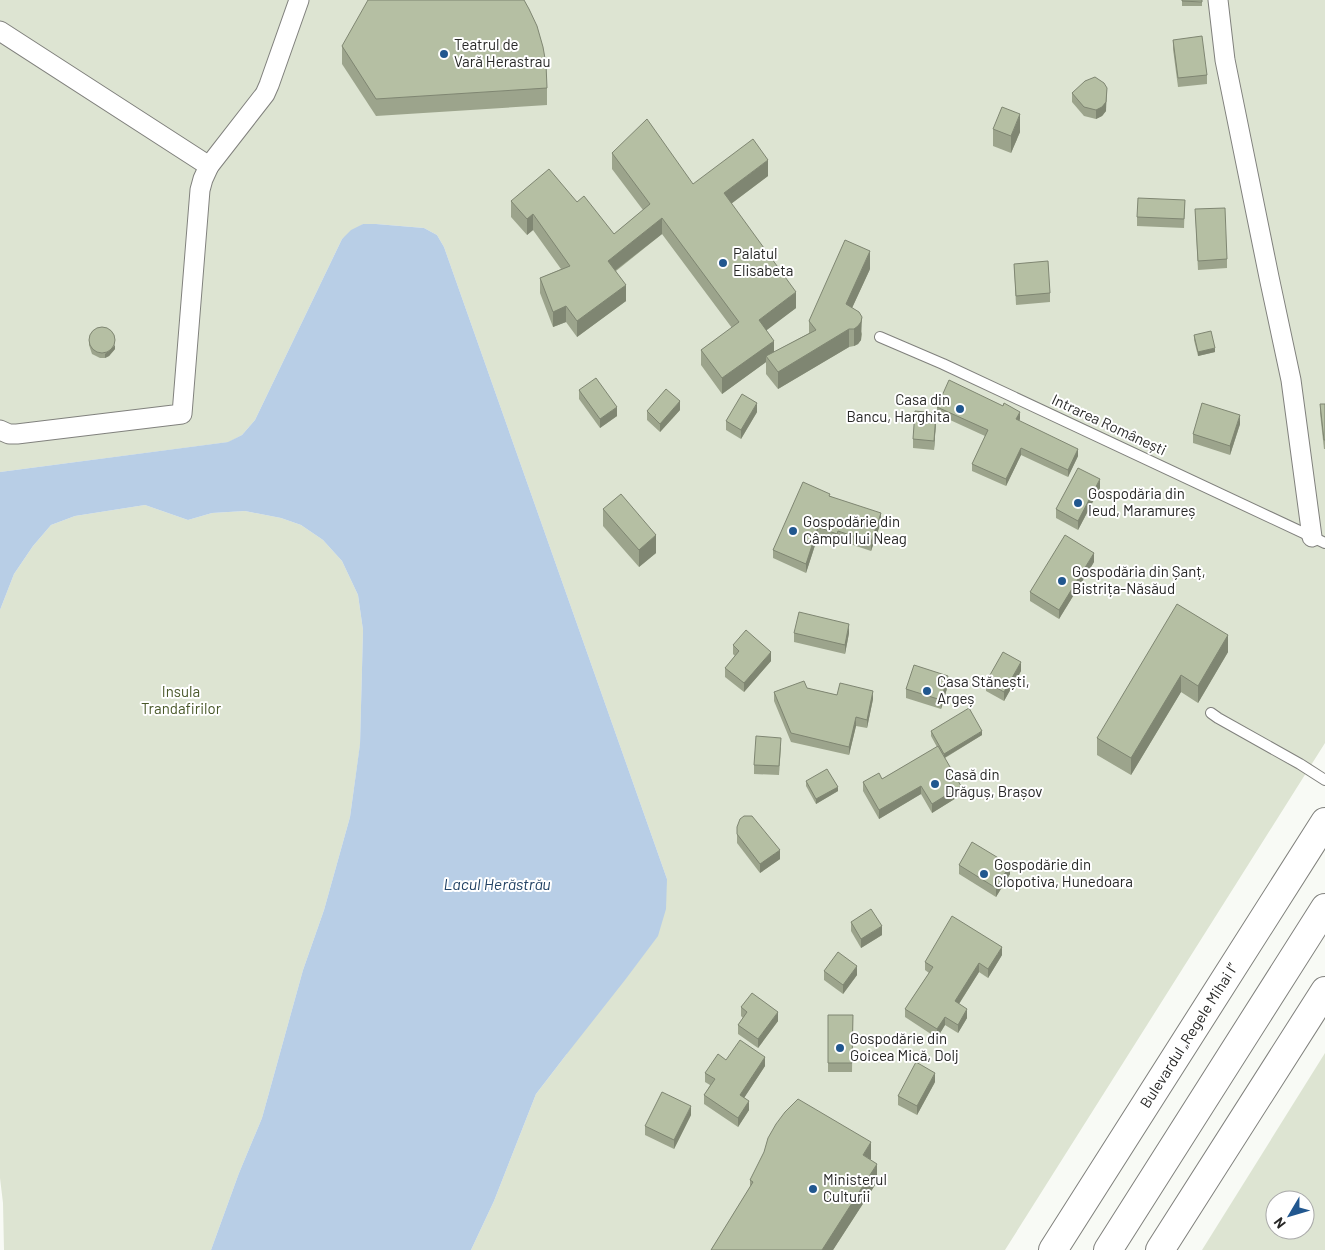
<svg xmlns="http://www.w3.org/2000/svg" width="1325" height="1250" font-family="Barlow,sans-serif">
<style>
.green{fill:#dde4d2;fill-rule:evenodd}
.water{fill:#b8cee6}
.lines{fill:none;stroke-linecap:round;stroke-linejoin:round}
.lane-casing{stroke:#80817d;stroke-width:12}
.street-casing{stroke:#80817d;stroke-width:21}
.primary-casing{stroke:#80817d;stroke-width:30}
.lane{stroke:#fff;stroke-width:10}
.street{stroke:#fff;stroke-width:19}
.primary{stroke:#fff;stroke-width:28}
.wall{fill:#9ca48c}
.shaded-wall{fill:#7f8672}
.building{fill:#b5bfa3;stroke:#7f8672}
.poi-dot{fill:#21578f;stroke:#fff;stroke-width:2}
.labels{text-anchor:middle;stroke-width:4;stroke-linejoin:round;paint-order:stroke}
.poi-label{font-size:15px;fill:#282827;stroke:#fff;text-anchor:start}
.street-label{font-size:15px;fill:#282827;stroke:#fff}
.park-label{font-size:15px;fill:#49582a;stroke:#fff}
.water-label{font-size:16px;font-style:italic;fill:#224264;stroke:#fff}
</style>
<rect width="100%" height="100%" fill="#f8faf5"/>
<!-- green -->
<g class="green">
<path d="M0,0h1325v743l-320,507h-534l23,-49 42,-107 30,-39 101,-176 -223,-632 -7,-12 -13,-7 -48,-4h-13l-21,15 -87,181 -13,15 -13,7 -229,30z"/>
<path d="M145,505l43,15 24,-7 33,-2 36,7 20,7 22,15 19,21 16,34 5,35 -3,115 -10,72 -26,93 -21,60 -41,148 -23,55 -28,77h-207l-1,-47 -3,-25v-568l14,-36 19,-28 18,-21 24,-9z"/>
<path d="M1325,1053v197h-123zM1275,1200h30v30h-30z"/>
</g>
<!-- water -->
<path class="water" d="M363,224h13l48,4 13,7 7,12 223,632 -1,30 -8,27 -33,44 -59,75 -30,39 -42,107 -23,49h-260l28,-77 23,-55 41,-148 21,-60 26,-93 10,-73 3,-114 -5,-35 -16,-34 -19,-21 -22,-15 -20,-7 -36,-7 -33,2 -24,7 -43,-15 -70,11 -24,9 -18,21 -19,28 -14,36v-138l228,-30 14,-7 13,-15 87,-181 9,-9z"/>
<g class="lines">
<!-- lane casing -->
<g class="lane-casing">
<g id="lane">
<path d="M880,337l63,27 382,179"/>
<path d="M1211,713l7,5 82,46 25,16"/>
</g>
</g>
<!-- street casing -->
<g class="street-casing">
<g id="street">
<path d="M1218,0l7,60 44,217 22,103 21,157"/>
<path d="M0,31l209,135"/>
<path d="M0,430l9,4h8l165,-20 18,-224 3,-11 6,-13 56,-72 4,-9 30,-85"/>
</g>
</g>
<!-- primary casing -->
<g class="primary-casing">
<g id="primary">
<path id="s1" d="M1053,1250l272,-428"/>
<path d="M1108,1250l217,-342"/>
<path d="M1160,1250l165,-259"/>
</g>
</g>
<!-- lane -->
<use href="#lane" class="lane"/>
<!-- street -->
<use href="#street" class="street"/>
<!-- primary -->
<use href="#primary" class="primary"/>
</g>
<!-- wall -->
<g class="wall">
<rect x="1182" y="0" width="20" height="6"/>
<path d="M1173,40l34,35v9l-29,3 -5,-38z"/>
<path d="M342,46l205,42v17l-171,11 -34,-52z"/>
<path d="M1072,93l34,18 -4,5 -6,3 -12,-3 -12,-14z"/>
<path d="M993,129l27,3 -9,21 -18,-7z"/>
<path d="M612,153l81,31 75,-8 -37,28 65,104 -30,22 8,22 35,-19v-12l61,-52 -18,39 10,26 -1,6 -3,4 -4,2 -5,1 -71,42 -12,-15v-12l-44,32 -21,-29v-15l31,-22 -70,-94 -46,37 10,30 -49,36 -11,-15 -13,5 -13,-34v-15l21,-9 -28,-39 -6,5 -16,-18v-16l66,1 37,32 29,-24 -31,-41z"/>
<path d="M1185,200l-1,28 -47,-2v-9z"/>
<path d="M1195,209l32,50v9l-29,2z"/>
<path d="M1014,264l36,29v9l-34,3z"/>
<path d="M1194,335l21,17 -17,4 -4,-16z"/>
<path d="M89,340l26,9 -6,7 -4,2h-5l-8,-4 -3,-9z"/>
<path d="M579,390l38,26 -17,12 -21,-29z"/>
<path d="M1320,404h5v45h-1l-4,-36z"/>
<path d="M937,407l83,12 -1,2 59,35 -10,21 -47,-22 -15,31 -34,-15v-7l13,-28 -48,-22z"/>
<path d="M680,410l-20,22 -13,-12v-9z"/>
<path d="M757,412l-16,27 -15,-9v-9z"/>
<path d="M936,422l-2,28 -21,-2v-9z"/>
<path d="M1240,424l-10,31 -37,-12v-9z"/>
<path d="M1100,488l-22,42 -22,-12v-9z"/>
<path d="M830,496l51,26 -10,29 -33,-11 -1,3 -19,-7 -12,37 -33,-15v-8z"/>
<path d="M603,509l53,44 -17,14 -36,-41z"/>
<path d="M1094,562l-35,57 -29,-18v-9z"/>
<path d="M794,633h55l-4,21 -51,-12z"/>
<path d="M1228,635v17l-30,51 -17,-11 -50,83 -34,-20v-17z"/>
<path d="M733,645l38,16 -27,31 -19,-15v-9l10,-12 -2,-2z"/>
<path d="M1021,671l-17,30 -18,-10v-9z"/>
<path d="M948,685l-7,24 -35,-11v-9z"/>
<path d="M807,688l30,7 36,4 -6,29 -11,-2 -7,29 -58,-13 -17,-41v-9z"/>
<path d="M931,731l51,4 -37,23 16,37 -29,18 -11,-19 -42,25 -16,-28v-9l19,-3 55,-32 -6,-11z"/>
<path d="M781,747l-2,28 -25,-1v-9z"/>
<path d="M806,781l32,10 -22,13 -10,-18z"/>
<path d="M737,827l43,32 -20,14 -23,-30z"/>
<path d="M959,865l51,9 -14,23 -37,-23z"/>
<path d="M851,922l31,13 -21,13 -10,-17z"/>
<path d="M1002,955l-14,23 -9,-6 -20,32 8,14 -9,15 -13,-8 -8,13 -32,-21v-8l24,-36 -4,-3v-8z"/>
<path d="M824,971l33,4 -14,19 -19,-14z"/>
<path d="M741,1007l37,14 -20,27 -20,-14v-9l5,-7 -2,-2z"/>
<path d="M828,1015h25l-1,57h-24z"/>
<path d="M726,1060l39,6 -21,32 5,12 -11,17 -34,-23v-9l6,-10 -5,-3v-9z"/>
<path d="M935,1082l-18,33 -19,-10v-9z"/>
<path d="M691,1115l-17,34 -29,-14v-9z"/>
<path d="M871,1160l6,22 -44,68h-122l39,-63v-7z"/>
</g>
<!-- shaded-wall -->
<g class="shaded-wall">
<path d="M1107,88l-1,23 -4,5 -6,3v-9z"/>
<path d="M1020,114v18l-9,21v-17z"/>
<path d="M768,160v16l-44,33v-16z"/>
<path d="M533,214v16l-6,5v-16z"/>
<path d="M662,218v16l-54,42v-15z"/>
<path d="M870,251v18l-24,52v-17z"/>
<path d="M626,285v16l-49,36v-16z"/>
<path d="M796,292v16l-37,28v-16z"/>
<path d="M566,306v16l-13,5v-15z"/>
<path d="M862,317l-1,23 -3,4 -4,2v-17z"/>
<path d="M849,329v18l-71,42v-17z"/>
<path d="M774,341v16l-8,-1v6l-44,32v-16z"/>
<path d="M115,345v4l-6,7 -4,2v-4z"/>
<path d="M1215,348v4l-17,4v-4z"/>
<path d="M680,401v9l-20,22v-8z"/>
<path d="M757,403v9l-16,27v-9z"/>
<path d="M617,407v9l-17,12v-9z"/>
<path d="M1020,412v7l-4,7v-7z"/>
<path d="M936,413v9l-2,28v-9z"/>
<path d="M1240,415v9l-10,31v-9z"/>
<path d="M1021,448v7l-15,31v-7z"/>
<path d="M1078,449v7l-10,21v-7z"/>
<path d="M1100,479v9l-22,42v-9z"/>
<path d="M881,513v9l-10,29v-9z"/>
<path d="M818,527v9l-12,37v-9z"/>
<path d="M656,535v18l-17,14v-17z"/>
<path d="M1094,553v9l-35,57v-9z"/>
<path d="M849,624v9l-4,21v-9z"/>
<path d="M1228,635v17l-30,51v-17z"/>
<path d="M771,652v9l-27,31v-9z"/>
<path d="M1021,662v9l-17,30v-9z"/>
<path d="M1181,675v17l-50,83v-17z"/>
<path d="M948,676v9l-7,24v-9z"/>
<path d="M873,691v8l-6,29v-8z"/>
<path d="M856,717v9l-7,29v-8z"/>
<path d="M982,731v4l-38,23v-4z"/>
<path d="M921,786v8l-42,25v-9z"/>
<path d="M961,786v9l-29,18v-9z"/>
<path d="M838,787v4l-22,13v-5z"/>
<path d="M780,850v9l-20,14v-9z"/>
<path d="M1010,865v9l-14,23v-9z"/>
<path d="M882,926v9l-21,13v-9z"/>
<path d="M1002,947v8l-14,23v-9z"/>
<path d="M979,963v9l-24,38v-9z"/>
<path d="M857,966v9l-14,19v-9z"/>
<path d="M967,1009v9l-9,15v-8z"/>
<path d="M778,1012v9l-20,27v-9z"/>
<path d="M945,1017v8l-8,13v-9z"/>
<path d="M765,1057v9l-25,38v-9z"/>
<path d="M935,1073v9l-18,33v-9z"/>
<path d="M749,1101v9l-11,17v-9z"/>
<path d="M691,1106v9l-17,34v-9z"/>
<path d="M871,1142v18l-8,-5z"/>
<path d="M877,1164v18l-44,68h-11z"/>
</g>
<!-- building -->
<g class="building">
<path d="M368,0h156l5,9 8,17 6,21 3,17 1,24 -171,11 -34,-53z"/>
<path d="M1182,0h20v2l-20,-1z"/>
<path d="M1202,36l5,39 -29,3 -5,-38z"/>
<path d="M1095,77l9,6 3,5 -1,14 -4,5 -6,3 -12,-3 -12,-14 13,-12z"/>
<path d="M1002,107l18,7 -9,22 -18,-7z"/>
<path d="M647,119l46,65 60,-45 15,21 -44,33 72,99 -37,28 15,21 -52,37 -21,-28 38,-28 -77,-104 -54,43 18,24 -49,36 -11,-15 -13,6 -13,-34 30,-12 -37,-52 -6,5 -16,-18 38,-32 28,33 7,-6 30,38 36,-30 -38,-51z"/>
<path d="M1138,198l47,2 -1,19 -47,-2z"/>
<path d="M1225,208l2,51 -29,2 -3,-52z"/>
<path d="M845,240l25,11 -24,53 13,8 3,5 -1,5 -3,4 -4,3h-5l-71,43 -12,-16 50,-26 -7,-9z"/>
<path d="M1048,261l2,32 -34,3 -2,-32z"/>
<circle cx="102" cy="340" r="13"/>
<path d="M1211,331l4,17 -17,4 -4,-17z"/>
<path d="M596,378l21,29 -17,12 -21,-29z"/>
<path d="M949,380l54,26 1,-3 16,9 -4,7 62,30 -10,21 -47,-22 -15,31 -34,-15 16,-34 -51,-23z"/>
<path d="M666,389l14,12 -20,23 -13,-13z"/>
<path d="M742,394l15,9 -16,27 -15,-9z"/>
<path d="M1202,403l38,12 -10,31 -37,-12z"/>
<path d="M1320,404h5v36h-1z"/>
<path d="M915,411l21,2 -2,28 -21,-2z"/>
<path d="M1078,468l22,11 -22,42 -22,-12z"/>
<path d="M803,482l27,12 -1,2 52,17 -10,29 -33,-11 -1,3 -19,-7 -12,37 -33,-14z"/>
<path d="M621,494l35,41 -17,15 -36,-41z"/>
<path d="M1065,535l29,18 -35,57 -29,-18z"/>
<path d="M1177,604l51,31 -30,51 -17,-11 -50,83 -34,-20z"/>
<path d="M799,612l50,12 -4,21 -51,-12z"/>
<path d="M746,630l25,22 -27,31 -19,-15 14,-17 -6,-6z"/>
<path d="M1003,652l18,10 -17,30 -18,-10z"/>
<path d="M914,665l34,11 -7,24 -35,-11z"/>
<path d="M804,681l3,7 30,7 3,-12 33,8 -6,29 -11,-3 -7,30 -58,-14 -17,-41z"/>
<path d="M969,708l13,23 -38,23 -13,-23z"/>
<path d="M756,736l25,2 -2,28 -25,-1z"/>
<path d="M938,746l23,40 -29,18 -11,-18 -42,24 -16,-28 16,-9 3,6z"/>
<path d="M827,769l11,18 -22,12 -10,-18z"/>
<path d="M744,816h8l28,34 -20,14 -23,-30v-7l3,-8z"/>
<path d="M972,842l38,23 -14,23 -37,-23z"/>
<path d="M871,909l11,17 -21,13 -10,-17z"/>
<path d="M952,916l50,31 -14,22 -9,-6 -24,38 12,8 -9,16 -13,-8 -8,12 -32,-20 28,-42 -8,-5z"/>
<path d="M838,952l19,14 -14,19 -19,-14z"/>
<path d="M752,993l26,19 -20,27 -20,-14 9,-13 -6,-5z"/>
<path d="M828,1015h25l-1,48h-24z"/>
<path d="M740,1040l25,17 -25,38 9,6 -11,17 -34,-23 11,-16 -10,-6 13,-19 8,6z"/>
<path d="M916,1062l19,11 -18,33 -19,-10z"/>
<path d="M662,1092l29,14 -17,34 -29,-14z"/>
<path d="M798,1099l73,43 -8,13 14,9 -55,86h-111l42,-68 -3,-2 14,-28 4,-14 8,-14 9,-12z"/>
</g>
<!-- markers -->
<g class="poi-dot">
<circle cx="444" cy="54" r="5"/>
<circle cx="723" cy="263" r="5"/>
<circle cx="960" cy="409" r="5"/>
<circle cx="1078" cy="503" r="5"/>
<circle cx="793" cy="531" r="5"/>
<circle cx="1062" cy="581" r="5"/>
<circle cx="927" cy="691" r="5"/>
<circle cx="935" cy="784" r="5"/>
<circle cx="984" cy="874" r="5"/>
<circle cx="840" cy="1048" r="5"/>
<circle cx="813" cy="1189" r="5"/>
</g>
<g class="labels">
<!-- poi labels -->
<g class="poi-label">
<text x="454" y="50">Teatrul de<tspan x="454" dy="17">Vară Herastrau</tspan></text>
<text x="733" y="259">Palatul<tspan x="733" dy="17">Elisabeta</tspan></text>
<text x="950" y="405" text-anchor="end">Casa din<tspan x="950" dy="17">Bancu, Harghita</tspan></text>
<text x="1088" y="499">Gospodăria din<tspan x="1088" dy="17">Ieud, Maramureș</tspan></text>
<text x="803" y="527">Gospodărie din<tspan x="803" dy="17">Câmpul lui Neag</tspan></text>
<text x="1072" y="577">Gospodăria din Șanț,<tspan x="1072" dy="17">Bistrița-Năsăud</tspan></text>
<text x="937" y="687">Casa Stănești,<tspan x="937" dy="17">Argeș</tspan></text>
<text x="945" y="780">Casă din<tspan x="945" dy="17">Drăguș, Brașov</tspan></text>
<text x="994" y="870">Gospodărie din<tspan x="994" dy="17">Clopotiva, Hunedoara</tspan></text>
<text x="850" y="1044">Gospodărie din<tspan x="850" dy="17">Goicea Mică, Dolj</tspan></text>
<text x="823" y="1185">Ministerul<tspan x="823" dy="17">Culturii</tspan></text>
</g>
<!-- street labels -->
<g class="street-label">
<text transform="translate(1109 425) rotate(25)" y="5">Intrarea Românești</text>
<text dy="5" stroke="none"><textPath href="#s1" startOffset="254">Bulevardul „Regele Mihai I”</textPath></text>
</g>
<!-- park labels -->
<g class="park-label">
<text x="181" y="697">Insula<tspan x="181" dy="17">Trandafirilor</tspan></text>
</g>
<!-- water labels -->
<g class="water-label">
<text x="497" y="890">Lacul Herăstrău</text>
</g>
</g>
<!-- north arrow -->
<g transform="translate(1290 1215) rotate(232)"><circle r="24" fill="#ffffff" stroke="#a9a9a9"/>
<path d="M0-4L9 19L0 12L-9 19Z" fill="#21578f"/>
<text y="-8" font-size="14" font-weight="bold" text-anchor="middle" fill="#282827">N</text>
</g>
</svg>
